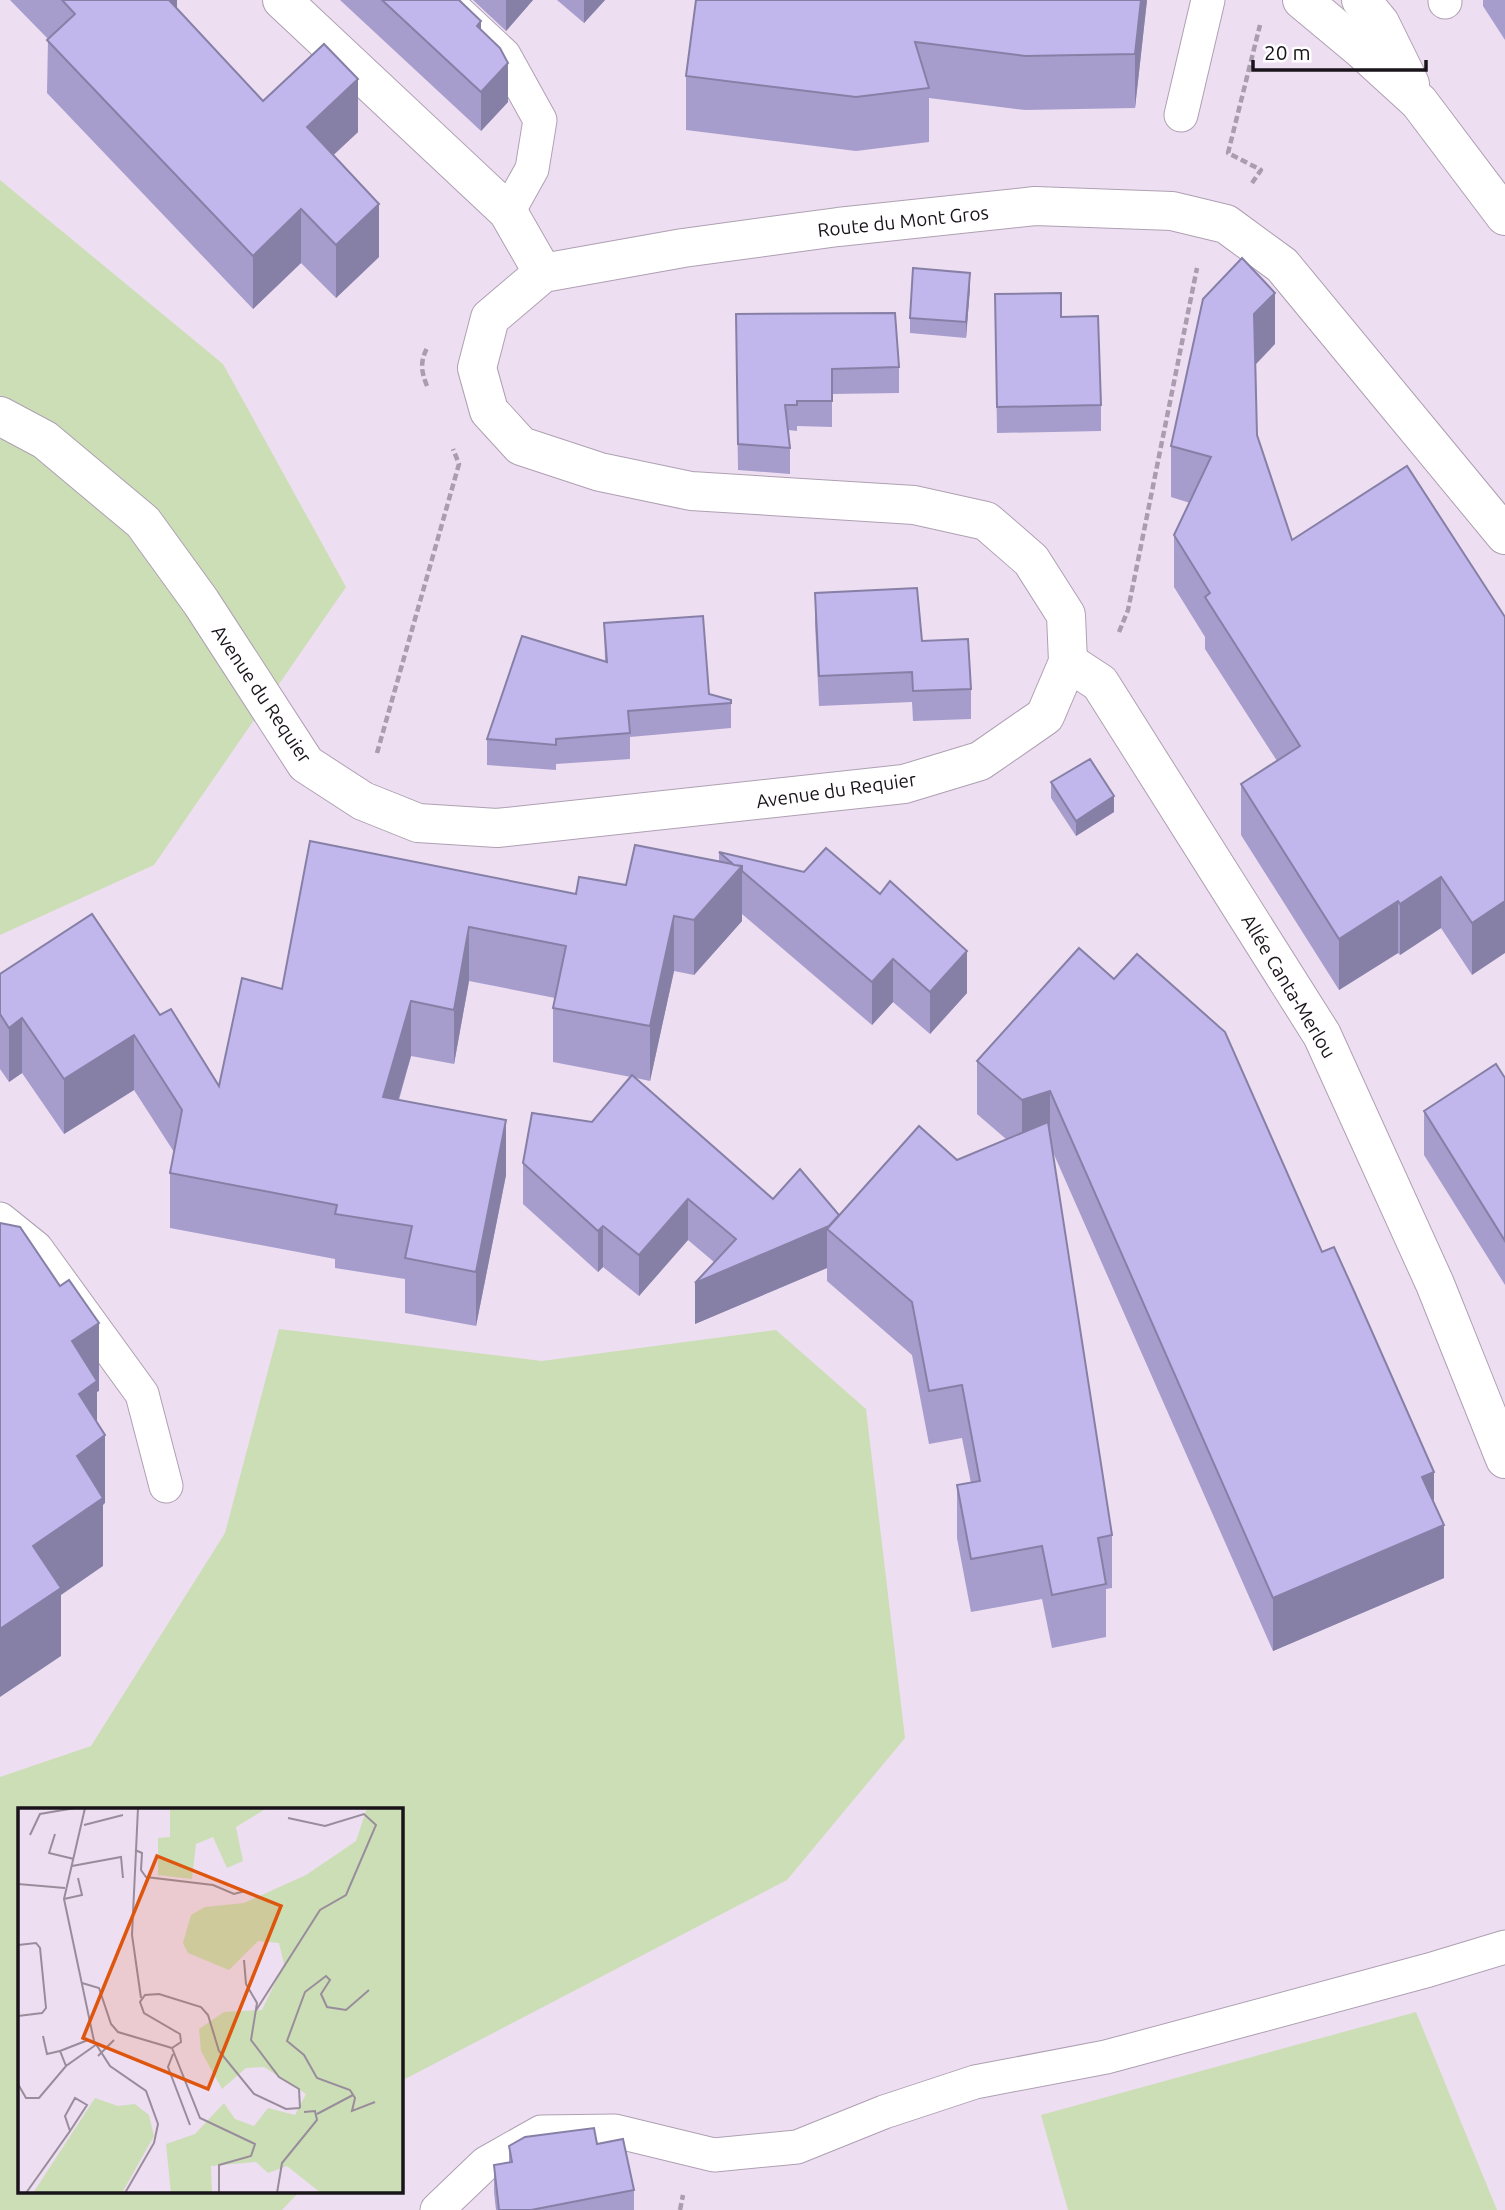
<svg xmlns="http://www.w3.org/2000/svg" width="1505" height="2210" font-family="Ubuntu,sans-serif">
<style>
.green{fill:#ccdeb5}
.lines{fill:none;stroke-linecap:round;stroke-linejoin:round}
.service-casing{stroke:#aea0b2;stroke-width:35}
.minor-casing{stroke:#aea0b2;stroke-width:40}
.tertiary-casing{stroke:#aea0b2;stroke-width:40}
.path{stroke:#aa9dad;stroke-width:4.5;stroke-dasharray:7 3.5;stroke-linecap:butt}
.service{stroke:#fff;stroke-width:33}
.minor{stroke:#fff;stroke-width:38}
.tertiary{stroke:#fff;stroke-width:38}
.wall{fill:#a69dcc}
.shaded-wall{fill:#8780a6}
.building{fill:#c1b7ed;stroke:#8780a6;stroke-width:2}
.labels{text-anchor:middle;stroke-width:5;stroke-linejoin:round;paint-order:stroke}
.street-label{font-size:19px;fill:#19131a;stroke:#fff}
.inset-road{fill:none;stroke:#998d9c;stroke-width:2}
.view{fill:#de560d;fill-opacity:0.15;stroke:#de560d;stroke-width:3.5}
.inset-edge{fill:none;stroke:#19131a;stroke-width:3.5}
</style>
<rect width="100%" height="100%" fill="#eedef2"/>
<!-- green -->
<g class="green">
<path d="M0,180l223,184 123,223 -192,278 -154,70z"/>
<path d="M279,1329l263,32 234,-31 90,79 39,329 -118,142 -382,199 -4,5v-275h-382v382h281l-18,19h-282v-433l91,-31 134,-213z"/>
<path d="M1416,2012l81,198h-429l-27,-95z"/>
</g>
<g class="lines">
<!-- service casing -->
<g class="service-casing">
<g id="service">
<path d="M445,0l59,55 36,65 -8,49 -24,43"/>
<path d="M1445,2v-2"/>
<path d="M1181,115l27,-115"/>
<path d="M0,1219l36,29 106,146 24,92"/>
<path d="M437,2210l49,-47 55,-31 74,-1 99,24 83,-8 87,-35 91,-30 131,-25 323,-87 76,-23"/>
</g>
</g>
<!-- minor casing -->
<g class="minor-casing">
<g id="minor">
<path d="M282,0l226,212 35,61"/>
<path d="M0,416l45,24 98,82 58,80 105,162 57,37 55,22 79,5 407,-44 76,-23 65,-45 23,-54 -2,-47 -35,-55 -45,-39 -72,-16 -223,-14 -91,-19 -79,-26 -32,-35 -12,-43 13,-50 53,-45 140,-25 155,-21 197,-21 137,5 54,13 56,41 223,270"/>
<path d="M1068,662l32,21 222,352 113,249 70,175"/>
</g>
</g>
<!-- tertiary casing -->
<g class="tertiary-casing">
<g id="tertiary">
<path d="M1302,0l60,50 57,52 86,114"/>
<path d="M1361,0l19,23 30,61"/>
</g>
</g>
<!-- path -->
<g class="path">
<path d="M1252,183l9,-13 -33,-17 32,-128"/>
<path d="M427,386c-6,-15 -7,-24 0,-38"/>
<path d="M1119,632l9,-22 69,-342"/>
<path d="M377,753l82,-289 -6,-15"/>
<path d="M680,2210l3,-15"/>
</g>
<!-- service -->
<use href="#service" class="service"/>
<!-- minor -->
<use href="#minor" class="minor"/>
<!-- tertiary -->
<use href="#tertiary" class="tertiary"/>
</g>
<!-- wall -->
<g class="wall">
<path d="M10,0h167v9l86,92 95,31 -25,23 46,102 -43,41 -35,-35 -48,46 -206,-216 1,-54z"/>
<path d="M340,0h119l22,30 27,72 -27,29z"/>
<path d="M473,0h60l-27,31z"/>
<path d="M557,0h48l-21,23z"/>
<path d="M696,0h451l-12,108 -110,2 -96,-12v44l-73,9 -170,-21v-54z"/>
<path d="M1483,0h22v40l-22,-34z"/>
<path d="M970,288l-4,50 -56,-5v-15z"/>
<path d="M995,294l66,23 40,88v26l-104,2z"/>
<path d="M736,339l163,28v26l-67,1v33l-35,-1v5l-9,-1 2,18v26l-52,-4z"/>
<path d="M1275,344l-19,20 1,71 35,105 213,77 -33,358 -31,-47 -41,27 -2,-2 -59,37 -98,-155v-51l36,-23 -72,-112v-12l-31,-50v-52l16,-32 -19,-6v-51z"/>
<path d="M815,593l107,48 49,48v30l-58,2 -1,-19 -93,4 -4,-83z"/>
<path d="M604,623l105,71 22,6v28l-101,9v22l-74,5v6l-69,-5v-26l118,-77z"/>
<path d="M1051,782l63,30 -38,24 -25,-38z"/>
<path d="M310,841l266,53 50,-9 93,-23v-10l248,141 -37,41 -37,-32 -21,23 -130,-111v7l-48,54 -20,-4 -24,110 -14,-3 137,121 66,16 118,-55 49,-21 -29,-25v-53l102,-113 243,304 112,250 10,76 -171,73 -221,-501 60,385v53l-6,1v48l-54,11 -10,-49 -71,13 -14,-74v-53l14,-2 -9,-45 -33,6 -17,-89 -85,-74v-13l-132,56 19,-62 -26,-22 -49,56 -36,-29 -5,5 -75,-68v-41l69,-41 39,-45 -78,-15v-54l2,-10 -86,-17 -15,83 -43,-8 -12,44 107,75 -30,151 -71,-13v-34l-70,-11v-9l-165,-31v-55l4,-21 -40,-62 -70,44 -42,-61 -13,9 -9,-13v-95l160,41 59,71 63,-97z"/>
<path d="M1505,1078v207l-81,-130v-44z"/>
<path d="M597,2144l37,46v20h-138l-2,-18v-27l15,-2v-17z"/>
</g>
<!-- shaded-wall -->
<g class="shaded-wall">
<path d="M167,0h10v42z"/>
<path d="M506,0h27l-27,31z"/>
<path d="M584,0h21l-21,23z"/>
<path d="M1141,0h6l-12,108v-54z"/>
<path d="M481,21v39l-4,-34z"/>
<path d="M508,63v39l-27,29v-39z"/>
<path d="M358,79v53l-51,48v-53z"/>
<path d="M379,204v53l-43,41v-53z"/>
<path d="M301,209v54l-48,46v-53z"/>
<path d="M970,273v15l-4,50v-16z"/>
<path d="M1275,293v51l-21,22v-52z"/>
<path d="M1114,796v16l-38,24v-15z"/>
<path d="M742,866v55l-48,54v-55z"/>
<path d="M1441,877v51l-41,27v-51z"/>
<path d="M1398,901v52l-59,37v-51z"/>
<path d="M1505,901v52l-33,22v-52z"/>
<path d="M674,916v55l-24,110v-55z"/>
<path d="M469,927v54l-15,83v-54z"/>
<path d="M967,951v42l-37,41v-42z"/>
<path d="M893,959v43l-21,23v-43z"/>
<path d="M411,1001v55l-28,96v-55z"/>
<path d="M22,1018v55l-13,9v-54z"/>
<path d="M134,1035v55l-70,44v-55z"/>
<path d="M1050,1091v54l-28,8v-53z"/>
<path d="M506,1120v55l-30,151v-54z"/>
<path d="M688,1199v41l-49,56v-41z"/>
<path d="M843,1220l-16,9v39l-132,56v-41z"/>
<path d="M603,1226v41l-5,5v-41z"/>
<path d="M99,1323v68l-2,1v49l8,-6v68l-2,2v61l-42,29v61l-61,41v-68l33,-83 39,-205z"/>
<path d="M1434,1472v53l-12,-48z"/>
<path d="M1444,1525v53l-171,73v-53z"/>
</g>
<!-- building -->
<g class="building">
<path d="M62,0h107l94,101 61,-57 34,35 -51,48 72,77 -43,41 -35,-36 -48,47 -206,-216 28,-26z"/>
<path d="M382,0h77l22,21 -4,5 23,22 8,15 -27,29z"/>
<path d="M696,0h445l-6,54 -110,2 -110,-14 14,46 -73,9 -170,-21z"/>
<path d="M1242,258l33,35 -21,21 3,121 35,105 115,-74 98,151v284l-33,22 -31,-46 -41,27 -2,-3 -59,38 -98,-155 59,-38 -95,-149 5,-4 -36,-58 37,-78 -40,-11 32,-147z"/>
<path d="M913,268l57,5 -4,49 -56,-4z"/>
<path d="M1061,293v24l37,-1 3,89 -104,2 -2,-113z"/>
<path d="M895,313l4,54 -67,2v32h-35v4h-12l5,43 -52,-4 -2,-130z"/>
<path d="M917,588l5,53 46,-2 3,50 -58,2 -1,-19 -93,4 -4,-83z"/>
<path d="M703,616l6,78 22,6v3l-103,8 2,22 -74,6v6l-69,-6 35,-103 85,26 -3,-39z"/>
<path d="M1090,759l24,37 -38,25 -25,-39z"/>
<path d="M310,841l266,53 3,-17 47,8 9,-40 107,21 -48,54 -20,-4 -24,110 -97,-18 13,-62 -97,-19 -15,83 -43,-9 -28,96 123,23 -30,152 -71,-14 7,-32 -77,-12 2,-9 -167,-32 12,-63 -48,-75 -70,44 -42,-61 -13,10 -9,-14v-40l92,-60 68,101 11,-6 48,77 23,-108 40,11z"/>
<path d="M826,848l54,46 10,-13 77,70 -37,41 -37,-33 -21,23 -130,-111v-5l-8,-1 -15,-13 85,20z"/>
<path d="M1079,948l35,31 23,-25 88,78 97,220 12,-5 20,44 80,181 -12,5 22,48 -171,73 -223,-507 -28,9 -45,-39z"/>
<path d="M1496,1064l9,14v163l-81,-130z"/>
<path d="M632,1075l141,124 27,-30 39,46 -10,11 -134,57 41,-44 -48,-40 -49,56 -36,-29 -5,5 -75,-68 9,-50 60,9z"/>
<path d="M1048,1122l64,413 -14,3 8,46 -54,11 -10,-49 -71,13 -14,-74 23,-4 -18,-96 -33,6 -17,-89 -85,-73 92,-103 38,34z"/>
<path d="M0,1223l20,4 40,59 9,-6 30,43 -27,18 25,40 -18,13 26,41 -28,21 26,42 -70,48 28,42 -61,41z"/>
<path d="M594,2128l3,16 26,-5 11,51 -103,20h-32l-5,-45 18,-3 -3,-16 16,-9z"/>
</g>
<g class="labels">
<!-- street labels -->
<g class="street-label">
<text transform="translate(903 221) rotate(-6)" y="7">Route du Mont Gros</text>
<text transform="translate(262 694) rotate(56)" y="7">Avenue du Requier</text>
<text transform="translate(836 790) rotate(-8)" y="7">Avenue du Requier</text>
<text transform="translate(1289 986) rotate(59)" y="7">Allée Canta-Merlou</text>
</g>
</g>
<!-- overview -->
<g transform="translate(18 1808)">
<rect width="385" height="385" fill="#eedef2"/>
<path d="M152,0h97l-31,19 7,34 -16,7 -14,-31 -17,7 -4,35 -34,-4v-37l12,-1zM349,0h36v385h-82l-34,-27 -19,7 -12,-11 -45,4 1,27h-41l-5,-49 29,-10 29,-31 11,16 19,7 14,-18 27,7 11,-21 -42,-27 -18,1 -24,21 -21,-38 -2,-22 25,-17 38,-2 22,-46 -5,-21 -21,-2 -29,29 -41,-17 -5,-10 8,-28 14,-8 39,-4 62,-28 50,-34zM77,290l23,8 17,-2 14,11 5,21 -32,57h-89z" fill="#ccdeb5"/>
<path class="inset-road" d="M67,0l-21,91 30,142 16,25 36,25 12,33 -4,19 -29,50M120,0l-6,127 9,63M66,17l39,-10M37,26l-6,19 25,6M12,27l10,-21 35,-6M117,42l7,3 -1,17 5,7 67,8 21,9 11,-3M54,58l49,-9 2,21M0,76l47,4M46,91l18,-4 -4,-17M0,137l18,-2 4,5 6,60 -4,5 -24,3M226,152l2,24 11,19 -6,37 28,37 20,12 1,19M64,175l17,5 12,36 7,8 54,16M351,182l-23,20 -19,-3 -6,-13 9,-14 -4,-4 -21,16 -18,49 17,14 13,23 33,12 5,8 -3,13 23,-9M237,204l65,-102 26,-15 30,-70 -12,-11 -39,12 -37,-8M25,228l4,18 13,-3 6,15M154,240l9,-6 -1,-8 -36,-21 -4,-11 5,-7 14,-1 42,13 7,8 11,36 35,43 32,15 14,-1M154,240l28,70 55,26 -4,12 -32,9v28M42,243l28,-11M155,246l-5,13 22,58M80,248l16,-16M0,276l8,14h13l27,-32 31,-22M299,306l36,-19M8,385l44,-62 -5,-15 10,-18 12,7 -17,26M259,385l5,-30 35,-43 -2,-9 -11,1"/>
<path class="view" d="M139,48l124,50 -73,183 -125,-51z"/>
<rect width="385" height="385" class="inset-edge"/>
</g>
<!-- scale -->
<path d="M1253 60v10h173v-10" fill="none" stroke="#19131a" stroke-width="3.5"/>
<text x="1264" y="60" font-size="21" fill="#19131a" stroke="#ffffff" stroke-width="5" paint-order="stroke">20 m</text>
</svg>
